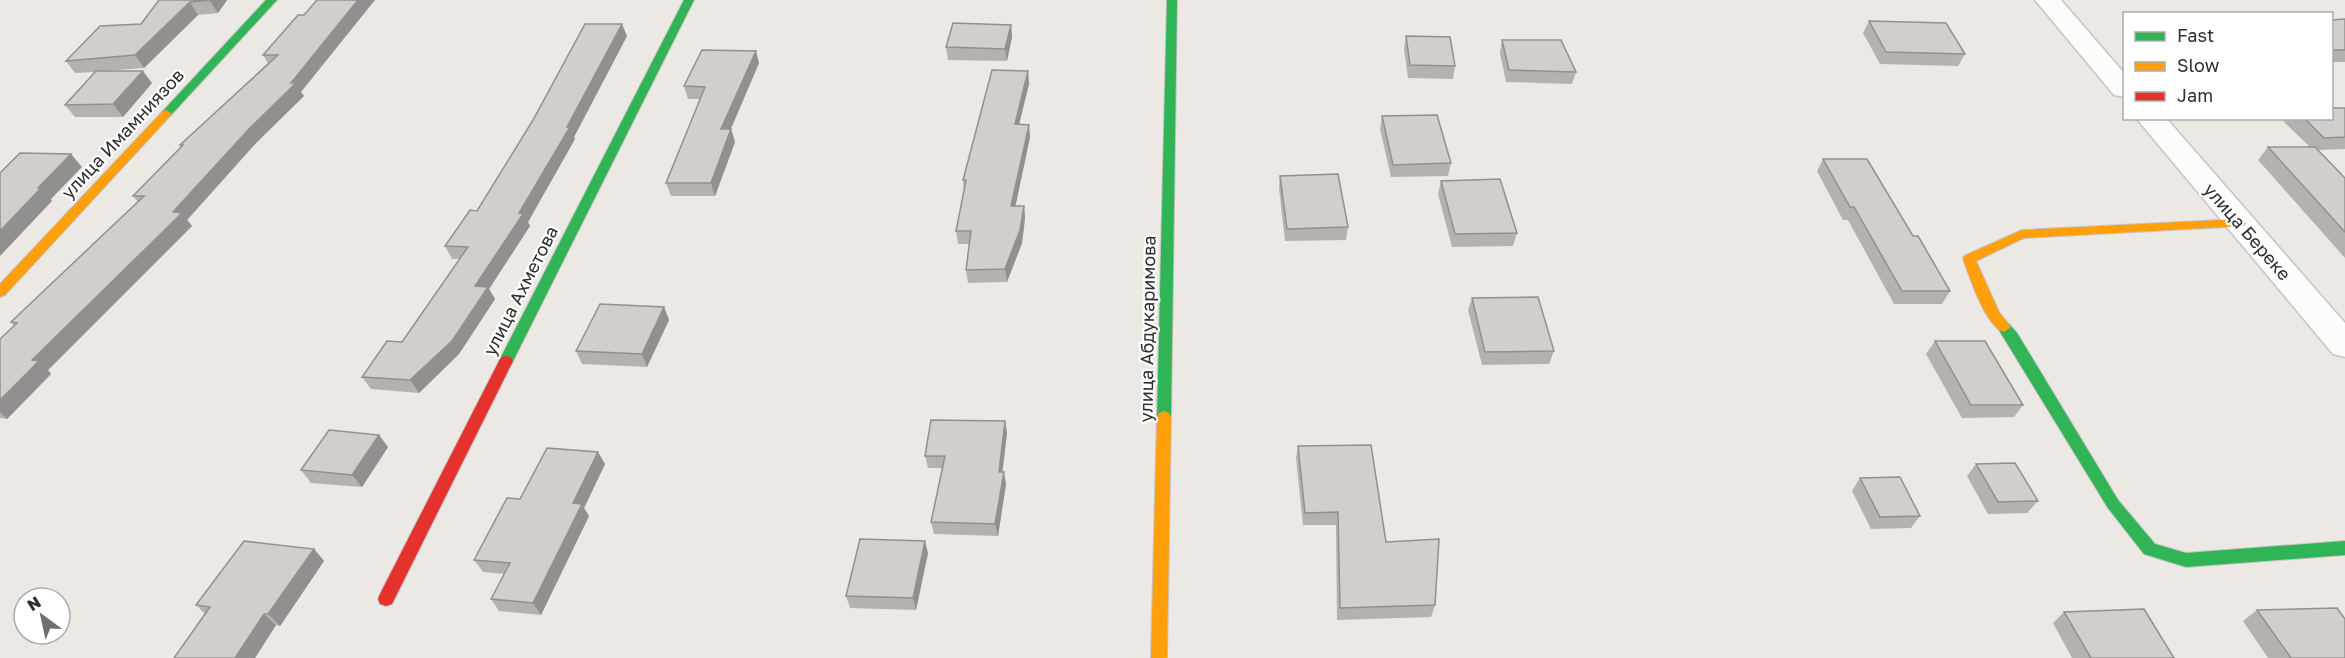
<svg xmlns="http://www.w3.org/2000/svg" width="2345" height="658" font-family="'Golos Text',sans-serif">
<style>
.lines{fill:none;stroke-linecap:round;stroke-linejoin:round}
.street-casing{stroke:#c5c4c5;stroke-width:3}
.fast-casing{stroke:#c5c4c5;stroke-width:2}
.slow-casing{stroke:#c5c4c5;stroke-width:2}
.jam-casing{stroke:#c5c4c5;stroke-width:2}
.street{fill:#fcfcfb;fill-rule:evenodd}
.fast{fill:#30b455;fill-rule:evenodd}
.slow{fill:#ff9f0a;fill-rule:evenodd}
.jam{fill:#e5322d;fill-rule:evenodd}
.wall{fill:#b4b1af}
.shaded-wall{fill:#92908e}
.building{fill:#d1cecb;stroke:#92908e;stroke-width:1.5}
.labels{text-anchor:middle;stroke-width:4.5;stroke-linejoin:round;paint-order:stroke}
.street-label{font-size:18px;fill:#2e2e2e;stroke:#fff}
</style>
<rect width="100%" height="100%" fill="#ece8e4"/>
<g class="lines">
<!-- street casing -->
<g class="street-casing">
<g id="street">
<path d="M2035,0h26l63,73v24l-10,-2z"/>
<path d="M2136,118h30l179,205v34l-12,-3z"/>
</g>
</g>
<!-- fast casing -->
<g class="fast-casing">
<g id="fast">
<path d="M266,0h11l-107,116h-8v-4z"/>
<path d="M684,0h10l-181,361 -2,4h-10l-2,-4z"/>
<path d="M1167,0h10l-6,417 -2,4h-10l-2,-4z"/>
<path d="M2004,322l5,2 8,9 101,167 37,44 31,9 159,-12v14l-159,12 -42,-13 -36,-46 -109,-178 -2,-3 2,-3z"/>
</g>
</g>
<!-- slow casing -->
<g class="slow-casing">
<g id="slow">
<path d="M166,110l6,4 -2,2 -165,179 -5,2v-13l162,-172z"/>
<path d="M2240,219l6,4 -2,3 -220,12 -48,23 23,51 12,15 -7,5c-19,-6 -34,-55 -41,-73l1,-3 58,-26z"/>
<path d="M1164,411l5,2 2,4 -4,241h-16l6,-241 2,-4z"/>
</g>
</g>
<!-- jam casing -->
<g class="jam-casing">
<path id="jam" d="M506,356l5,1 2,4 -121,243 -6,2 -6,-2 -2,-5 2,-5 119,-233 2,-4z"/>
</g>
<!-- street -->
<use href="#street" class="street"/>
<!-- fast -->
<use href="#fast" class="fast"/>
<!-- slow -->
<use href="#slow" class="slow"/>
<!-- jam -->
<use href="#jam" class="jam"/>
</g>
<!-- wall -->
<g class="wall">
<path d="M159,0h68l-9,13 -20,2 -54,53 -41,3 49,12 -29,34h-48l-10,-12 30,-33 -20,1 -9,-12 75,-37z"/>
<path d="M298,15l3,77 3,4 -47,46 -70,78 5,6 -144,144 3,4 -44,45 -7,-1v-79l14,-13 -3,-4 127,-120 -5,-6 48,-49 -1,-2 88,-82 -5,-8z"/>
<path d="M2345,19v43h-14v-42z"/>
<path d="M1869,21l96,33 -7,12 -78,-2 -17,-31z"/>
<path d="M1011,25l1,12 -5,24 -59,-1 -2,-13z"/>
<path d="M627,36l-53,101 1,2 -47,83 2,4 -41,63 6,10 -36,55 -40,39 -48,-4 -9,-12 40,-35 58,-83h-8l-7,-13 32,-35z"/>
<path d="M1406,36l49,30 -2,13 -45,-1 -4,-29z"/>
<path d="M1502,40l74,32 -4,12 -66,-2 -6,-29z"/>
<path d="M759,63l-28,66 4,13 -20,54h-44l-5,-13 34,-84h-12l-4,-13z"/>
<path d="M1028,71l1,13 -10,40 11,13 -15,69h9l1,12 -3,25 -15,39 -39,1 -2,-13 3,-26h-11l-2,-13 8,-40 -1,-11z"/>
<path d="M2345,108v41l-27,1 27,28v80l-87,-98 10,-13h42l-26,-25 3,-4h44z"/>
<path d="M1382,116l69,47 -3,13 -57,1 -11,-48z"/>
<path d="M1823,159l90,77 37,55 -8,13h-48l-46,-84h-5l-26,-49z"/>
<path d="M1280,176l68,51 -2,13 -61,1 -6,-53z"/>
<path d="M1441,181l76,52 -4,13 -61,1 -14,-53z"/>
<path d="M1472,298l82,53 -5,13 -67,1 -14,-55z"/>
<path d="M664,307l5,13 -22,47 -65,-3 -6,-13z"/>
<path d="M1935,341l88,64 -9,12 -52,1 -36,-64z"/>
<path d="M1005,421l2,12 -5,39 4,12 -8,52 -64,-2 -3,-12 11,-54h-14l-3,-12z"/>
<path d="M1298,446l88,96 49,63 -4,12 -94,3 -1,-95h-33l-7,-67z"/>
<path d="M388,447l-26,40 -51,-4 -10,-13z"/>
<path d="M605,464l-21,44 5,8 -48,99 -42,-4 -8,-12 13,-25 -21,-2 -9,-12 46,-61z"/>
<path d="M1976,464l62,37 -11,12 -39,1 -21,-38z"/>
<path d="M1860,478l60,38 -9,12 -40,1 -19,-38z"/>
<path d="M314,549l10,12 -44,65 -4,-1 -21,33h-81l31,-44 -9,-9z"/>
<path d="M928,553l-12,57 -66,-2 -4,-12z"/>
<path d="M2257,610l88,48h-77l-25,-37z"/>
<path d="M2064,612l110,46h-102l-19,-35z"/>
</g>
<!-- shaded-wall -->
<g class="shaded-wall">
<path d="M211,0h16l-9,13 -8,-12z"/>
<path d="M358,0h17l-74,92 3,4 -47,46 -70,78 5,6 -144,144 3,4 -44,45 -7,-7v-12l32,-40 141,-148z"/>
<path d="M190,2l8,13 -54,53 -9,-13z"/>
<path d="M622,24l5,12 -53,101 1,2 -47,83 2,4 -41,63 6,10 -36,55 -40,39 -9,-13 65,-94 44,-73 48,-86z"/>
<path d="M1011,25l1,12 -5,24 -2,-12z"/>
<path d="M756,51l3,12 -34,79 -4,-13z"/>
<path d="M143,71l9,12 -29,34 -10,-13z"/>
<path d="M1028,71l1,13 -13,53 -1,-13z"/>
<path d="M1029,125l1,12 -17,81 -2,-12z"/>
<path d="M731,129l4,13 -20,54 -4,-13z"/>
<path d="M71,154l11,13 -31,32 1,2 -52,55v-25l38,-43z"/>
<path d="M1024,206l1,12 -3,25 -15,39 -2,-13z"/>
<path d="M664,307l5,13 -22,47 -5,-13z"/>
<path d="M1005,421l2,12 -6,51 -2,-12z"/>
<path d="M379,435l9,12 -26,40 -10,-12z"/>
<path d="M598,452l7,12 -21,44 5,8 -48,99 -8,-12 40,-100z"/>
<path d="M1004,472l2,12 -8,52 -3,-12z"/>
<path d="M925,541l3,12 -12,57 -3,-12z"/>
<path d="M314,549l10,12 -44,65 -12,-12z"/>
<path d="M264,614l12,11 -21,33h-20z"/>
</g>
<!-- building -->
<g class="building">
<path d="M159,0h52l-21,2 -55,53 -69,6 34,-35 41,-2z"/>
<path d="M317,0h41l-67,83h5l-47,46 -76,83 9,1 -150,147 7,1 -39,39v-61l17,-16 -6,-1 133,-126h-11l50,-51h-3l98,-90h-15l35,-40h6z"/>
<path d="M2345,19v31h-14v-30z"/>
<path d="M1869,21l77,2 19,31 -79,-2z"/>
<path d="M953,23l58,2 -6,24 -59,-2z"/>
<path d="M585,24h37l-55,103h3l-51,86 4,1 -48,72 13,1 -36,54 -42,39 -48,-3 25,-36 15,1 66,-95 -23,-1 25,-36 7,1 56,-91z"/>
<path d="M1406,36l44,1 5,29 -45,-1z"/>
<path d="M1502,40h59l15,32 -67,-2z"/>
<path d="M702,50l54,1 -35,78h10l-20,54h-45l39,-96 -21,-1z"/>
<path d="M992,70l36,1 -13,53 14,1 -18,81h13l-4,24 -15,39 -39,1 5,-39h-15l10,-51h-3z"/>
<path d="M96,71h47l-30,33 -48,1z"/>
<path d="M2331,108h14v29l-21,1 -20,-20h27z"/>
<path d="M1437,115l14,48 -58,2 -11,-49z"/>
<path d="M2268,147h47l30,31v54z"/>
<path d="M20,153l51,1 -33,34h3l-41,43v-58z"/>
<path d="M1823,159h44l46,77h5l32,55h-48l-48,-84h-4z"/>
<path d="M1338,174l10,53 -61,2 -7,-53z"/>
<path d="M1500,179l17,54 -62,1 -14,-53z"/>
<path d="M1538,297l16,54 -69,1 -13,-54z"/>
<path d="M600,304l64,3 -22,47 -66,-3z"/>
<path d="M1935,341h50l38,64h-52z"/>
<path d="M931,420l74,1 -6,51h5l-9,52 -64,-2 14,-66h-20z"/>
<path d="M329,430l50,5 -27,40 -51,-5z"/>
<path d="M1371,445l15,97 53,-3 -4,66 -95,3 -2,-96 -33,1 -7,-67z"/>
<path d="M547,448l51,4 -25,51 9,1 -49,99 -42,-4 19,-36 -36,-3 33,-62 13,1z"/>
<path d="M2015,463l23,38 -40,1 -22,-38z"/>
<path d="M1900,477l20,39 -40,1 -20,-39z"/>
<path d="M860,539l65,2 -12,57 -67,-2z"/>
<path d="M244,541l70,8 -46,65h-4l-29,44h-61l36,-51 -14,-2z"/>
<path d="M2337,608l8,11v39h-54l-34,-48z"/>
<path d="M2144,609l30,49h-83l-27,-46z"/>
</g>
<g class="labels">
<!-- street labels -->
<g class="street-label">
<text transform="translate(123 134) rotate(-47)" y="6">улица Имамниязов</text>
<text transform="translate(2247 232) rotate(49)" y="6">улица Береке</text>
<text transform="translate(521 291) rotate(-63)" y="6">улица Ахметова</text>
<text transform="translate(1148 329) rotate(-89)" y="6">улица Абдукаримова</text>
</g>
</g>
<!-- legend -->
<rect x="2123" y="12" width="210" height="108" fill="#ffffff" stroke="#ababab" stroke-width="1.5"/>
<rect x="2135" y="32" width="30" height="9" fill="#30b455" stroke="#ababab" stroke-width="1.5"/>
<text x="2177" y="42" font-size="18" fill="#2e2e2e">Fast</text>
<rect x="2135" y="62" width="30" height="9" fill="#ff9f0a" stroke="#ababab" stroke-width="1.5"/>
<text x="2177" y="72" font-size="18" fill="#2e2e2e">Slow</text>
<rect x="2135" y="92" width="30" height="9" fill="#e5322d" stroke="#ababab" stroke-width="1.5"/>
<text x="2177" y="102" font-size="18" fill="#2e2e2e">Jam</text>
<!-- north arrow -->
<g transform="translate(42 616) rotate(327)"><circle r="28" fill="#ffffff" stroke="#ababab" stroke-width="1.5"/>
<path d="M0-4.5L10 22L0 15L-10 22Z" fill="#706f6e"/>
<text y="-9" font-size="16" font-weight="bold" text-anchor="middle" fill="#2e2e2e">N</text>
</g>
</svg>
